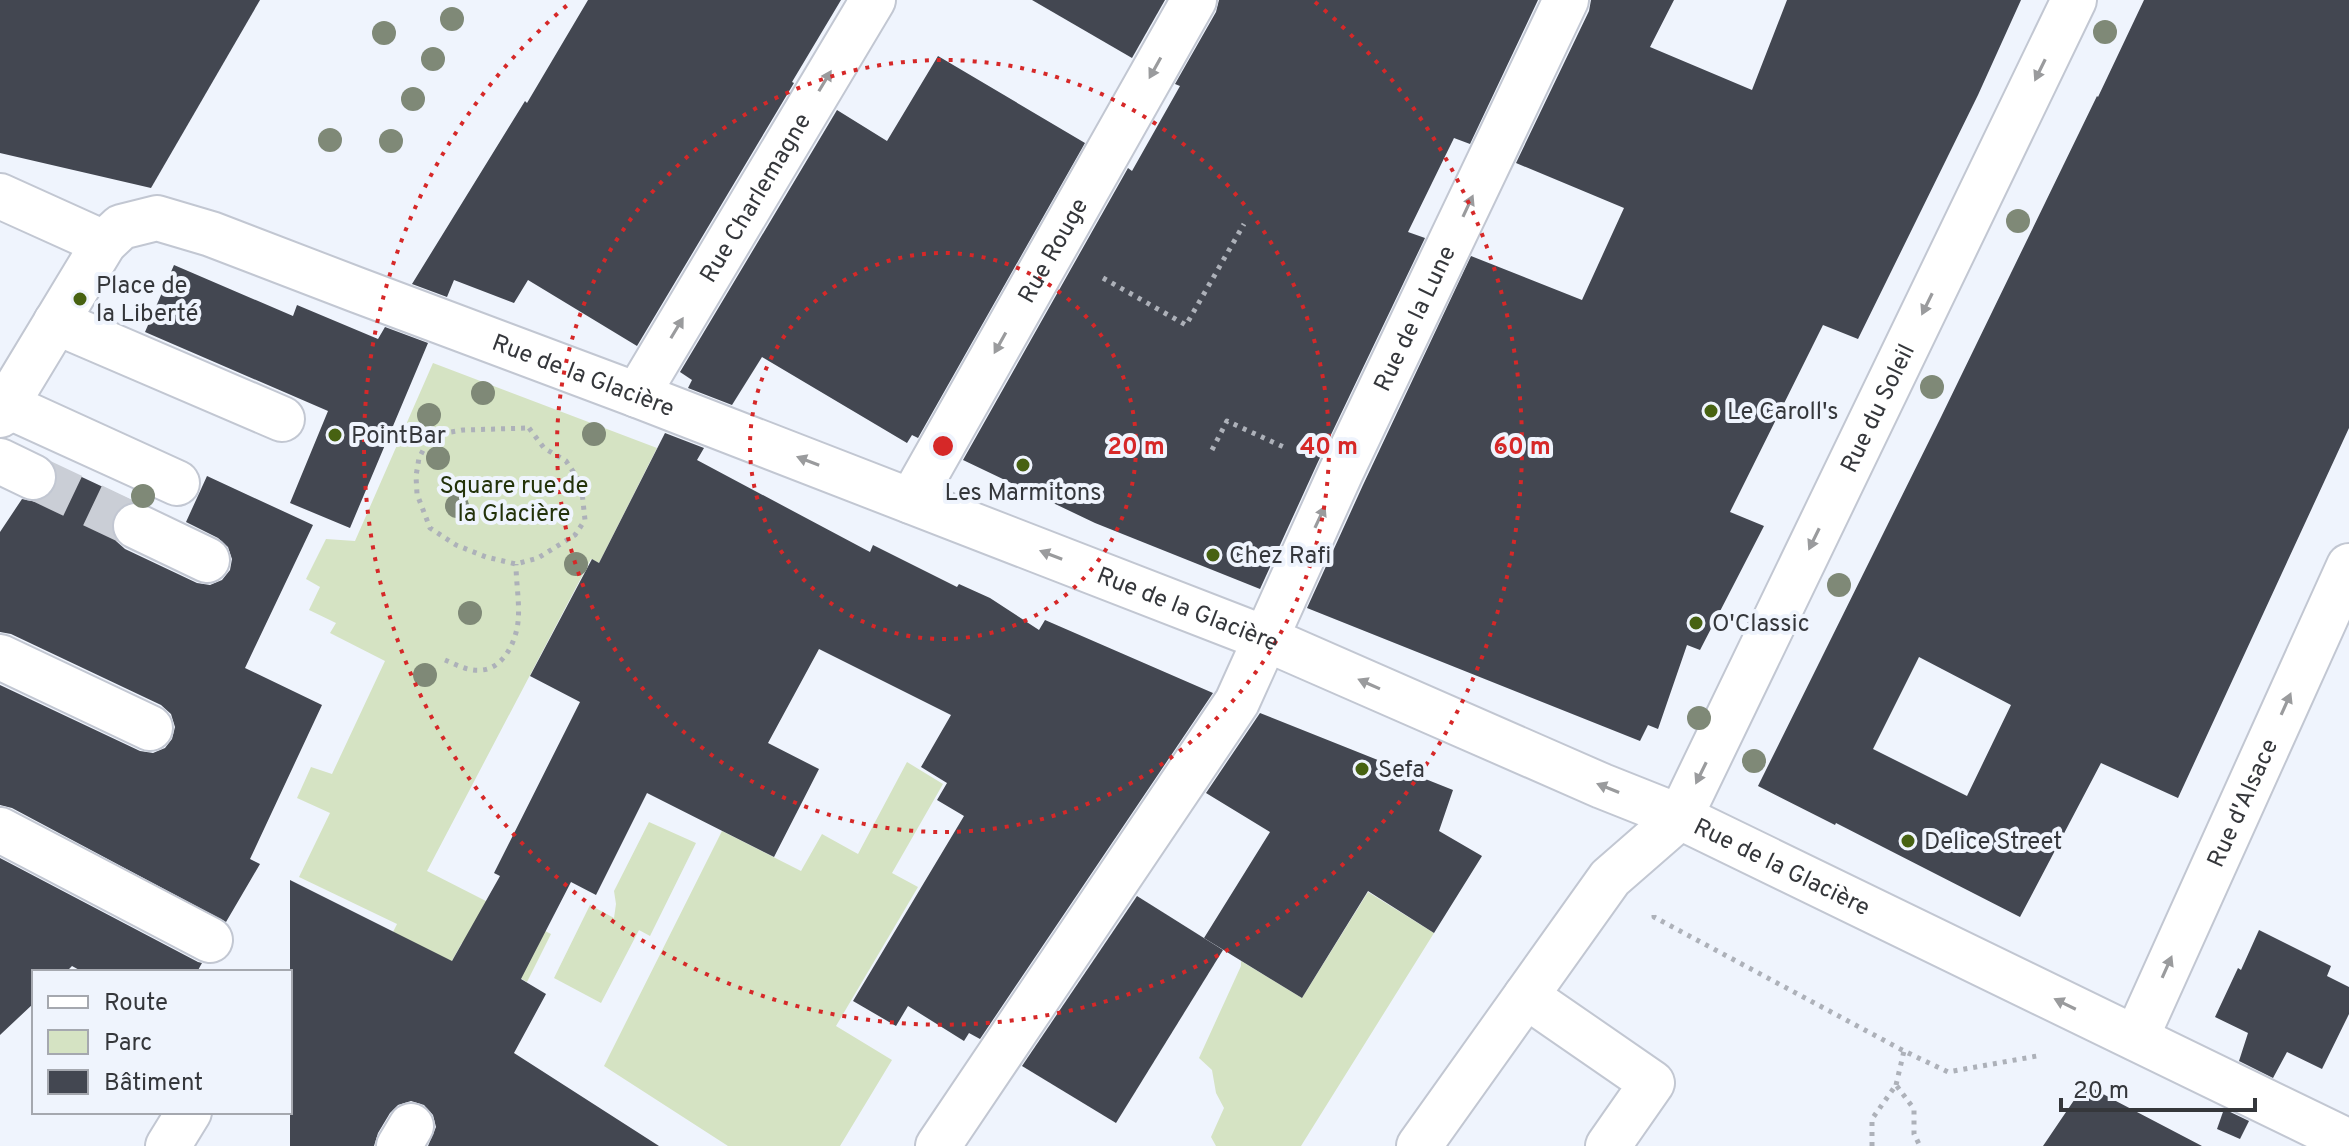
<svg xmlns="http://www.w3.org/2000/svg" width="2349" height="1146" font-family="Overpass,sans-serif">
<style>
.green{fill:#d5e3c3}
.building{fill:#434751;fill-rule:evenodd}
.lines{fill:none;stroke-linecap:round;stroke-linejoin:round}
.minor-tunnel{stroke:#caced6;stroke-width:44;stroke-dasharray:44 22;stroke-linecap:butt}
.minor-casing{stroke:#c2c7d2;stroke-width:48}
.path{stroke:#adb1b9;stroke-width:5;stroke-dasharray:4 6;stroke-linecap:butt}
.minor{stroke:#fff;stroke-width:44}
.tree{fill:#7f8977}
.oneway{fill:#9a9b9d}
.ring{fill:none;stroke:#d62828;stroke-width:4;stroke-dasharray:4 8}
.poi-dot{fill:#476212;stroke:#eff4fd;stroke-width:3}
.labels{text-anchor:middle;stroke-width:8;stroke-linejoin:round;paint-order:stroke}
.street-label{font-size:24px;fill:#35373b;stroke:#eff4fd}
.poi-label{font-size:24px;fill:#35373b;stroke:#eff4fd;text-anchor:start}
.park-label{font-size:24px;fill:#23320a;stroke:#eff4fd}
.centre{fill:#d62828;stroke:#eff4fd;stroke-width:4}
.ring-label{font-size:24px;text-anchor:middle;font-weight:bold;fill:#d62828;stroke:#eff4fd;stroke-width:8;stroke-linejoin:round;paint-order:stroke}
</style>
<rect width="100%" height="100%" fill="#eff4fd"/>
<!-- green -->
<g class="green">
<path d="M433,363l224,85 -58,115 -8,-4 -164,312 124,63 -24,48 -65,-39 -13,23 -56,-34 4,-8 -98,-47 31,-64 -33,-15 14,-31 21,7 53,-113 -55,-28 6,-10 -27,-13 11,-23 -14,-8 20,-40 29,2z"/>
<path d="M907,762l36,22 -51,89 26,14 -82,139 56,34 -52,86h-112l-124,-80 118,-235 79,40 21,-37 36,20z"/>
<path d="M649,822l47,21 -46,93 -11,-6 -38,73 -47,-25 36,-73 24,13 2,-14 -2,-13z"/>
<path d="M1368,892l66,41 -133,213h-85l-5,-9 13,-29 -8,-15 -4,-23 -13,-12 42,-92v-5l61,37z"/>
</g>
<!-- building -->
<g class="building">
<path d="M0,0h260l-109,188 -151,-35z"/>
<path d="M588,0h253l-49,82 2,1 -157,263 -109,-66 -14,23 -60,-23 -7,17 -35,-13 113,-183 2,2z"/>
<path d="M1032,0h133l-33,58z"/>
<path d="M1219,0h319l-68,144 -16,-6 -46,94 17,6 -108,226 -57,125 -165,-66 -132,-63 165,-292 4,3 48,-85 -5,-2 41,-72z"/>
<path d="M1591,0h83l-24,47 102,43 35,-90h234l-43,95 -120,244 -35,-14 -93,187 34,14 -64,124 -13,-5 -29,84 -10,-4 -8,16 -333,-133 56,-123 108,-229 111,44 42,-92 -108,-45 73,-152z"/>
<path d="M2144,0h205v428l-171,370 -77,-35 -81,154 -184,-94 -1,2 -77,-39 183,-369 156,-321 1,1zM1919,657l92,48 -44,91 -94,-47z"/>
<path d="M938,56l147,87 -167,295 -6,-3 -5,8 -145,-86 -30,48 -44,-17 4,-8 -12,-8 157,-262 50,31z"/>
<path d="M174,265l119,51 4,-11 81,34 7,-12 43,16 -78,185 -60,-25 38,-92 -183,-79z"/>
<path d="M665,433l39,15 -7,12 173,92 3,-7 84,42 2,-3 31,14 49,32 6,-10 168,73 -233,346 -11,-6 -5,8 -56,-35 -12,20 -43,-25 111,-185 -27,-16 10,-17 -26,-16 30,-52 -132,-66 -51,94 51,26 -45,88 -127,-64 -51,102 -25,-13 -50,97 25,15 -32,59 145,93h-231l8,-19 -3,-12 -9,-10 -13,-4 -13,4 -8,8 -12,20 -4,13h-84v-266l162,81 48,-85 -6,-3 86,-171 -50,-26 62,-117 7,4z"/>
<path d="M54,464l79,37 -12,5 -8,10 -2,13 5,12 9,8 72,34 13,2 12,-5 8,-10 2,-11 -4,-12 -10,-9 -32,-16 21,-46 106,49 -68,143 77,37 -72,154 10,5 -34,58 -214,-114 -12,-3v-120l140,66 13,2 12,-5 7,-9 3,-12 -4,-13 -10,-9 -150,-71 -11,-2v-100l22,-33 14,3 12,-5 7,-8 3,-13z"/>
<path d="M1260,713l193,77 -14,41 43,25 -48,77 -66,-42 -66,107 -98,-60 66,-106 -64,-39z"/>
<path d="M0,858l198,104 4,1 -5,9h-114l-11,-6 -6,6h-32v31l-34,32z"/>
<path d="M1137,896l86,54 -107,173 -94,-57z"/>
<path d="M2259,930l72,36 -4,10 22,11v27l-27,55 -35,-17 -14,26 -34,-17 9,-28 -33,-16 23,-49 3,2z"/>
<path d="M2085,1084l29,16 88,46h-159z"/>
<path d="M2224,1109l25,12 -9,18 -23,-10z"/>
</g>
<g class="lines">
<!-- minor-tunnel -->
<path class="minor-tunnel" d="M33,477l103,49"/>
<!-- minor casing -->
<g class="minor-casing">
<g id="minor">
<path d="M0,196l104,47"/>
<path d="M56,322l226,97"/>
<path id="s1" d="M637,395l236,-395"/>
<path d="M6,405l171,78"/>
<path id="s2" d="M0,415l104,-172 17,-16 36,-9 54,16 146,56 280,105 627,243 338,148 78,31 669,325"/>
<path d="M0,461l33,16"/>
<path id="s3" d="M911,501l283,-501"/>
<path d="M136,526l71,34"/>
<path d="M0,657l150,71"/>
<path d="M0,830l210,110"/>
<path d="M1526,996l126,87 -44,63"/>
<path id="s4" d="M2136,1038l213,-472"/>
<path d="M168,1146l21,-34"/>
<path d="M399,1146l12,-20"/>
<path id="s5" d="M938,1146l299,-444 103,-228 226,-474"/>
<path id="s6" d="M1419,1146l191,-268 70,-61 394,-817"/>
</g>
</g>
<!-- path -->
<g class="path">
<path d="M1103,278l83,47 58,-101"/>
<path d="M529,428l15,20 22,13 15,22 4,37 -10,15 -37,23 -22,6 -30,-7 -30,-12 -26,-17 -13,-34 -1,-18 3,-18 9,-17 17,-8 18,-3z"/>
<path d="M1212,450l15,-29 61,28"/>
<path d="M445,660c12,5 24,12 37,10 22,-2 34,-29 36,-48 2,-18 -2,-39 -2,-58"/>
<path d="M1654,915v2l250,134 44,21 89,-16"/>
<path d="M1896,1085l8,-34"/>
<path d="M1872,1146v-27l24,-34 18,24v25l6,12"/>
</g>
<!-- minor -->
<use href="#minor" class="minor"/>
</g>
<!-- trees -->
<g class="tree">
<circle cx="452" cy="19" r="12"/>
<circle cx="2105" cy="32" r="12"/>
<circle cx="384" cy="33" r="12"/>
<circle cx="433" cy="59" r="12"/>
<circle cx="413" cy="99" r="12"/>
<circle cx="330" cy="140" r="12"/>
<circle cx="391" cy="141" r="12"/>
<circle cx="2018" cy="221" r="12"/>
<circle cx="1932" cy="387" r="12"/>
<circle cx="483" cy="393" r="12"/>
<circle cx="429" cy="415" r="12"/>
<circle cx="594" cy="434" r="12"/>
<circle cx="438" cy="458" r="12"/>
<circle cx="143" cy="496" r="12"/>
<circle cx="457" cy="506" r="12"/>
<circle cx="576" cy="564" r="12"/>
<circle cx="1839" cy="585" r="12"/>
<circle cx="470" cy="613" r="12"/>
<circle cx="425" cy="675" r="12"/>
<circle cx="1699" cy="718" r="12"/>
<circle cx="1754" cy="761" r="12"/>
</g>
<!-- one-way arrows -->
<defs><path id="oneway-solid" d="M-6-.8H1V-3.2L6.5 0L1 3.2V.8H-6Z" transform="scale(2)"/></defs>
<g class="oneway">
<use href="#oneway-solid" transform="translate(1155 68) rotate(119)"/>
<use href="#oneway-solid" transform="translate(2040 70) rotate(116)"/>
<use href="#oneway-solid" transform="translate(825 81) rotate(-59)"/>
<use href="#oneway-solid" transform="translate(1468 206) rotate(-65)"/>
<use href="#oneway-solid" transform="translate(1927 304) rotate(116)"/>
<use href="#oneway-solid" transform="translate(677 328) rotate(-59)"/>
<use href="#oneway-solid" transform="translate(1000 343) rotate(119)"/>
<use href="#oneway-solid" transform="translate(808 461) rotate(-159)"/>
<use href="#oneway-solid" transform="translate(1320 517) rotate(-65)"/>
<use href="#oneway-solid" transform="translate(1814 539) rotate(116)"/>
<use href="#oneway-solid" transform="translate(1051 555) rotate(-159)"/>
<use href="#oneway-solid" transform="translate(1369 684) rotate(-156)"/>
<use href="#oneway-solid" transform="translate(2286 704) rotate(-66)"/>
<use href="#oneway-solid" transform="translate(1701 773) rotate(116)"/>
<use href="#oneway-solid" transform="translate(1608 788) rotate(-158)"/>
<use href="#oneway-solid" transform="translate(2167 967) rotate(-66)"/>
<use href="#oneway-solid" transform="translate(2065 1004) rotate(-154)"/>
</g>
<!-- distance rings -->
<g class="ring">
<circle cx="943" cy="446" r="193"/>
<circle cx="943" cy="446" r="386"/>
<path d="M1315 2A579 579 0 1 1 571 2"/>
</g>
<!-- markers -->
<g class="poi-dot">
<circle cx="80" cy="299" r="8"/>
<circle cx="1711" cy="411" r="8"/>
<circle cx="335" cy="435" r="8"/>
<circle cx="1023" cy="465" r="8"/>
<circle cx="1213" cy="555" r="8"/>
<circle cx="1696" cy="623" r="8"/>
<circle cx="1362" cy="769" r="8"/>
<circle cx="1908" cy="841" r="8"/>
</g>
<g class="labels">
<!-- street labels -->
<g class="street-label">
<text dy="8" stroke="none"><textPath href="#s1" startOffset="230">Rue Charlemagne</textPath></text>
<text dy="8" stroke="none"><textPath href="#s3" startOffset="288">Rue Rouge</textPath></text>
<text dy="8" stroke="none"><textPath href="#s5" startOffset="958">Rue de la Lune</textPath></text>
<text dy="8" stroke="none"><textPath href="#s2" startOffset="716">Rue de la Glacière</textPath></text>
<text dy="8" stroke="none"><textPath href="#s6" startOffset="876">Rue du Soleil</textPath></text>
<text dy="8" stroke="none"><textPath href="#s2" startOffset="1364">Rue de la Glacière</textPath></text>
<text dy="8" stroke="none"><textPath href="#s4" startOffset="258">Rue d'Alsace</textPath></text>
<text dy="8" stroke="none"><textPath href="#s2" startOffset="2012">Rue de la Glacière</textPath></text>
</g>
<!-- poi labels -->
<g class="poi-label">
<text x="96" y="293">Place de<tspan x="96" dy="28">la Liberté</tspan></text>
<text x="1727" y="419">Le Caroll's</text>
<text x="351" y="443">PointBar</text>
<text x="1023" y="500" text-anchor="middle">Les Marmitons</text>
<text x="1229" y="563">Chez Rafi</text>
<text x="1712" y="631">O'Classic</text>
<text x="1378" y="777">Sefa</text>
<text x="1924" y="849">Delice Street</text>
</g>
<!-- park labels -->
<g class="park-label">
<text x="514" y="493">Square rue de<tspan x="514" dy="28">la Glacière</tspan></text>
</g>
</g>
<circle cx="943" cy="446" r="12" class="centre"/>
<g class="ring-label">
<text x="1136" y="454">20 m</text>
<text x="1329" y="454">40 m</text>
<text x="1522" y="454">60 m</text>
</g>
<!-- legend -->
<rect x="32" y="970" width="260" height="144" fill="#eff4fd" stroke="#a5a8af" stroke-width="2"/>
<rect x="48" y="996" width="40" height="12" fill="#ffffff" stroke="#a5a8af" stroke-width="2"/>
<text x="104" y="1010" font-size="24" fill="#35373b">Route</text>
<rect x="48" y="1030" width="40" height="24" fill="#d5e3c3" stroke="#a5a8af" stroke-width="2"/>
<text x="104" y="1050" font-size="24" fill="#35373b">Parc</text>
<rect x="48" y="1070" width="40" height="24" fill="#434751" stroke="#a5a8af" stroke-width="2"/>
<text x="104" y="1090" font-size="24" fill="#35373b">Bâtiment</text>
<!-- scale -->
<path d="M2061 1098v12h194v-12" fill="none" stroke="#35373b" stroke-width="4"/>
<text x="2073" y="1098" font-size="24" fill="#35373b" stroke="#eff4fd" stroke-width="6" paint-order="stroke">20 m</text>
</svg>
